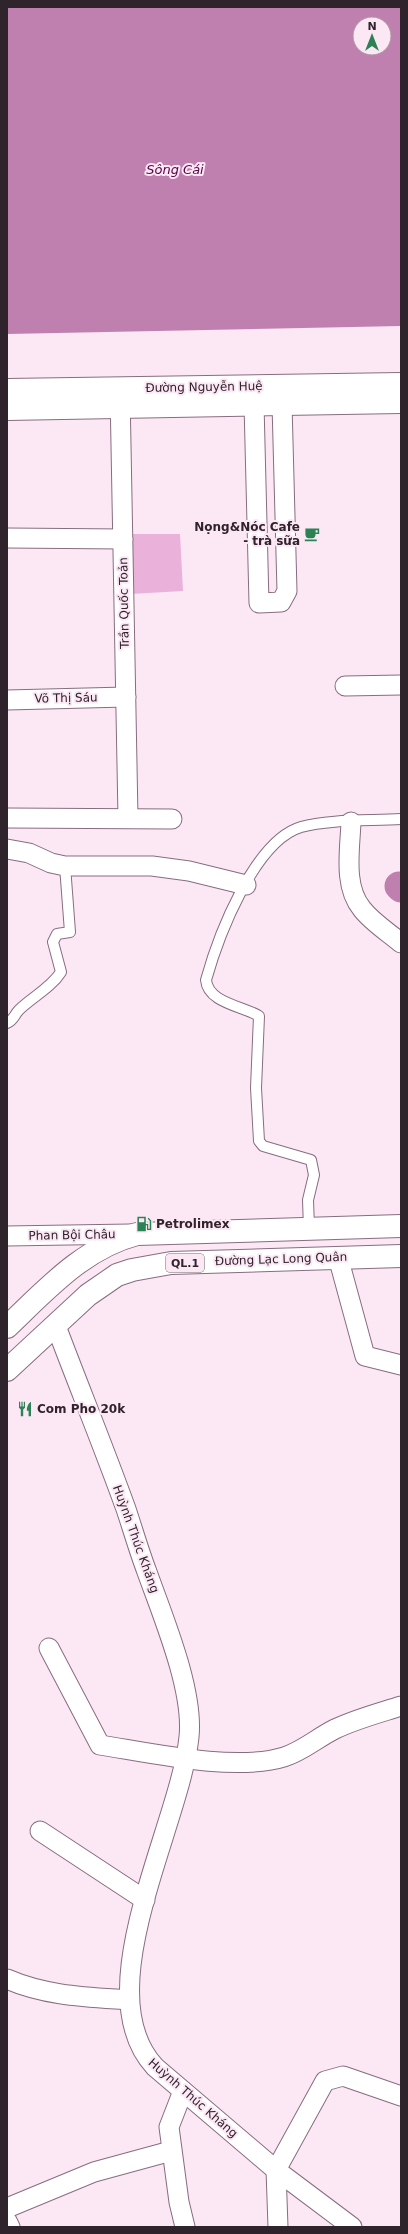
<svg xmlns="http://www.w3.org/2000/svg" width="408" height="2234" font-family="'DejaVu Sans',sans-serif">
<style>
.green{fill:#eab1da}
.water{fill:#c080af;fill-rule:evenodd}
.lines{fill:none;stroke-linecap:round;stroke-linejoin:round}
.river{stroke:#c080af;stroke-width:29}
.lane-casing{stroke:#886c80;stroke-width:12}
.street-casing{stroke:#886c80;stroke-width:21}
.secondary-casing{stroke:#886c80;stroke-width:24}
.primary-casing{stroke:#886c80;stroke-width:24}
.lane{stroke:#fff;stroke-width:10}
.street{stroke:#fff;stroke-width:19}
.secondary{stroke:#fff;stroke-width:22}
.primary{stroke:#fff;stroke-width:22}
.labels{text-anchor:middle;stroke-width:4;stroke-linejoin:round;paint-order:stroke}
.shield{fill:#fce8f5;stroke:#6c5e68;stroke-width:1}
.shield-label{font-size:11px;font-weight:bold;fill:#2f232c}
.street-label{font-size:12px;fill:#2f232c;stroke:#fce8f5}
.poi-label{font-size:12px;font-weight:bold;fill:#2f232c;stroke:#fce8f5;text-anchor:start}
.water-label{font-size:13px;font-style:italic;fill:#560548;stroke:#fce8f5}
</style>
<rect width="100%" height="100%" fill="#fce8f5"/>
<!-- green -->
<path class="green" d="M130,534h50l3,57 -52,3z"/>
<!-- water -->
<path class="water" d="M7,7h394v319l-394,8zM360,24h24v24h-24z"/>
<g class="lines">
<!-- river -->
<path class="river" d="M399,886l2,2"/>
<!-- lane casing -->
<g class="lane-casing">
<g id="lane">
<path d="M7,1023c7,-3 7,-8 12,-13 13,-13 32,-22 42,-38l-8,-30 4,-8 13,-2 -5,-66"/>
<path d="M309,1228l-1,-28 6,-25 -3,-15 -48,-14 -4,-5 -3,-53 3,-72c-16,-10 -51,-13 -53,-36 12,-43 48,-139 95,-153 28,-8 70,-6 100,-8"/>
</g>
</g>
<!-- street casing -->
<g class="street-casing">
<g id="street">
<path d="M120,392l8,426"/>
<path d="M254,404l5,199 22,-1 6,-11 -5,-187"/>
<path d="M7,538l116,1"/>
<path d="M345,686l56,-1"/>
<path d="M7,700l119,-3"/>
<path d="M7,818l165,1"/>
<path d="M351,822c-1,28 -8,64 11,87 10,13 26,23 39,34"/>
<path d="M7,849l22,4 22,10 14,3h87l37,5 57,14"/>
<path d="M7,1236l123,-2"/>
<path d="M338,1257l27,99 36,9"/>
<path d="M56,1326c23,61 48,122 70,183 7,21 13,42 21,63 16,45 47,118 42,165 -9,89 -104,255 -34,330l121,103 76,57"/>
<path d="M49,1648l51,97c51,8 135,27 184,12 19,-6 33,-19 51,-28 21,-10 44,-16 66,-23"/>
<path d="M40,1831l105,69"/>
<path d="M7,1979c39,17 80,18 122,21"/>
<path d="M183,2091l-14,36 10,75 6,25"/>
<path d="M7,2208l87,-36 77,-21"/>
<path d="M7,2221l3,6"/>
<path d="M278,2227l-2,-57 49,-89 18,-5 58,20"/>
</g>
</g>
<!-- secondary casing -->
<g class="secondary-casing">
<g id="secondary">
<path d="M7,390l394,-6"/>
<path d="M7,409l394,-7"/>
</g>
</g>
<!-- primary casing -->
<g class="primary-casing">
<g id="primary">
<path d="M7,1327c39,-37 76,-79 130,-93l264,-8"/>
<path d="M7,1370l81,-75 29,-20 15,-5 39,-7 230,-7"/>
</g>
</g>
<!-- lane -->
<use href="#lane" class="lane"/>
<!-- street -->
<use href="#street" class="street"/>
<!-- secondary -->
<use href="#secondary" class="secondary"/>
<!-- primary -->
<use href="#primary" class="primary"/>
</g>
<!-- icons -->
<defs>
<g id="cafe-bare" transform="scale(1.2)"><path d="M-5.5-4.5H6V0H3Q3 3.5 0 3.5H-2.5Q-5.5 3.5-5.5 0ZM3-3.2v2h1.7v-2ZM-6 4.5H4V6H-6Z" fill="#2b8255" stroke="#fce8f5" stroke-width="2.5" paint-order="stroke"/></g>
<g id="fuel-bare" transform="scale(1.2)"><path d="M-5.5-6h7V0h2V4h1.3V-2.5L3-4.5l.8-.8L6-3V5H2.5V1h-1V6h-7ZM-4.2-4.7v3.2H.2V-4.7Z" fill="#2b8255" stroke="#fce8f5" stroke-width="2.5" paint-order="stroke"/></g>
<g id="restaurant-bare" transform="scale(1.2)"><path d="M-5-6h1v4h1v-4h1v4h1v-4h1v5L-1.5 .5V6h-2V.5L-5-1ZM5-6V6H3V1.5H1.5Q1.5-4 5-6Z" fill="#2b8255" stroke="#fce8f5" stroke-width="2.5" paint-order="stroke"/></g>
</defs>
<g fill-rule="evenodd">
<use href="#cafe-bare" x="312" y="534"/>
<use href="#fuel-bare" x="144" y="1224"/>
<use href="#restaurant-bare" x="25" y="1409"/>
</g>
<g class="labels">
<!-- shield labels -->
<rect class="shield" x="166" y="1254" width="38" height="18" rx="3"/>
<g class="shield-label">
<text x="185" y="1267">QL.1</text>
</g>
<!-- street labels -->
<g class="street-label">
<text transform="translate(204 387) rotate(-1)" y="4">Đường Nguyễn Huệ</text>
<text transform="translate(124 603) rotate(-91)" y="4">Trần Quốc Toản</text>
<text transform="translate(66 698) rotate(-1)" y="4">Võ Thị Sáu</text>
<text transform="translate(72 1235) rotate(-1)" y="4">Phan Bội Châu</text>
<text transform="translate(281 1259) rotate(-2)" y="4">Đường Lạc Long Quân</text>
<text transform="translate(136 1539) rotate(70)" y="4">Huỳnh Thúc Kháng</text>
<text transform="translate(193 2098) rotate(41)" y="4">Huỳnh Thúc Kháng</text>
</g>
<!-- poi labels -->
<g class="poi-label">
<text x="300" y="531" text-anchor="end">Nọng&amp;Nóc Cafe<tspan x="300" dy="14">- trà sữa</tspan></text>
<text x="156" y="1228">Petrolimex</text>
<text x="37" y="1413">Com Pho 20k</text>
</g>
<!-- water labels -->
<g class="water-label">
<text x="175" y="174">Sông Cái</text>
</g>
</g>
<!-- border -->
<rect width="408" height="2234" fill="none" stroke="#2f232c" stroke-width="16"/>
<!-- north arrow -->
<g transform="translate(372 36)"><circle r="19" fill="#fce8f5" stroke="#aa99a5"/>
<path d="M0-3L7 15L0 10L-7 15Z" fill="#2b8255"/>
<text y="-6" font-size="11" font-weight="bold" text-anchor="middle" fill="#2f232c">N</text>
</g>
</svg>
